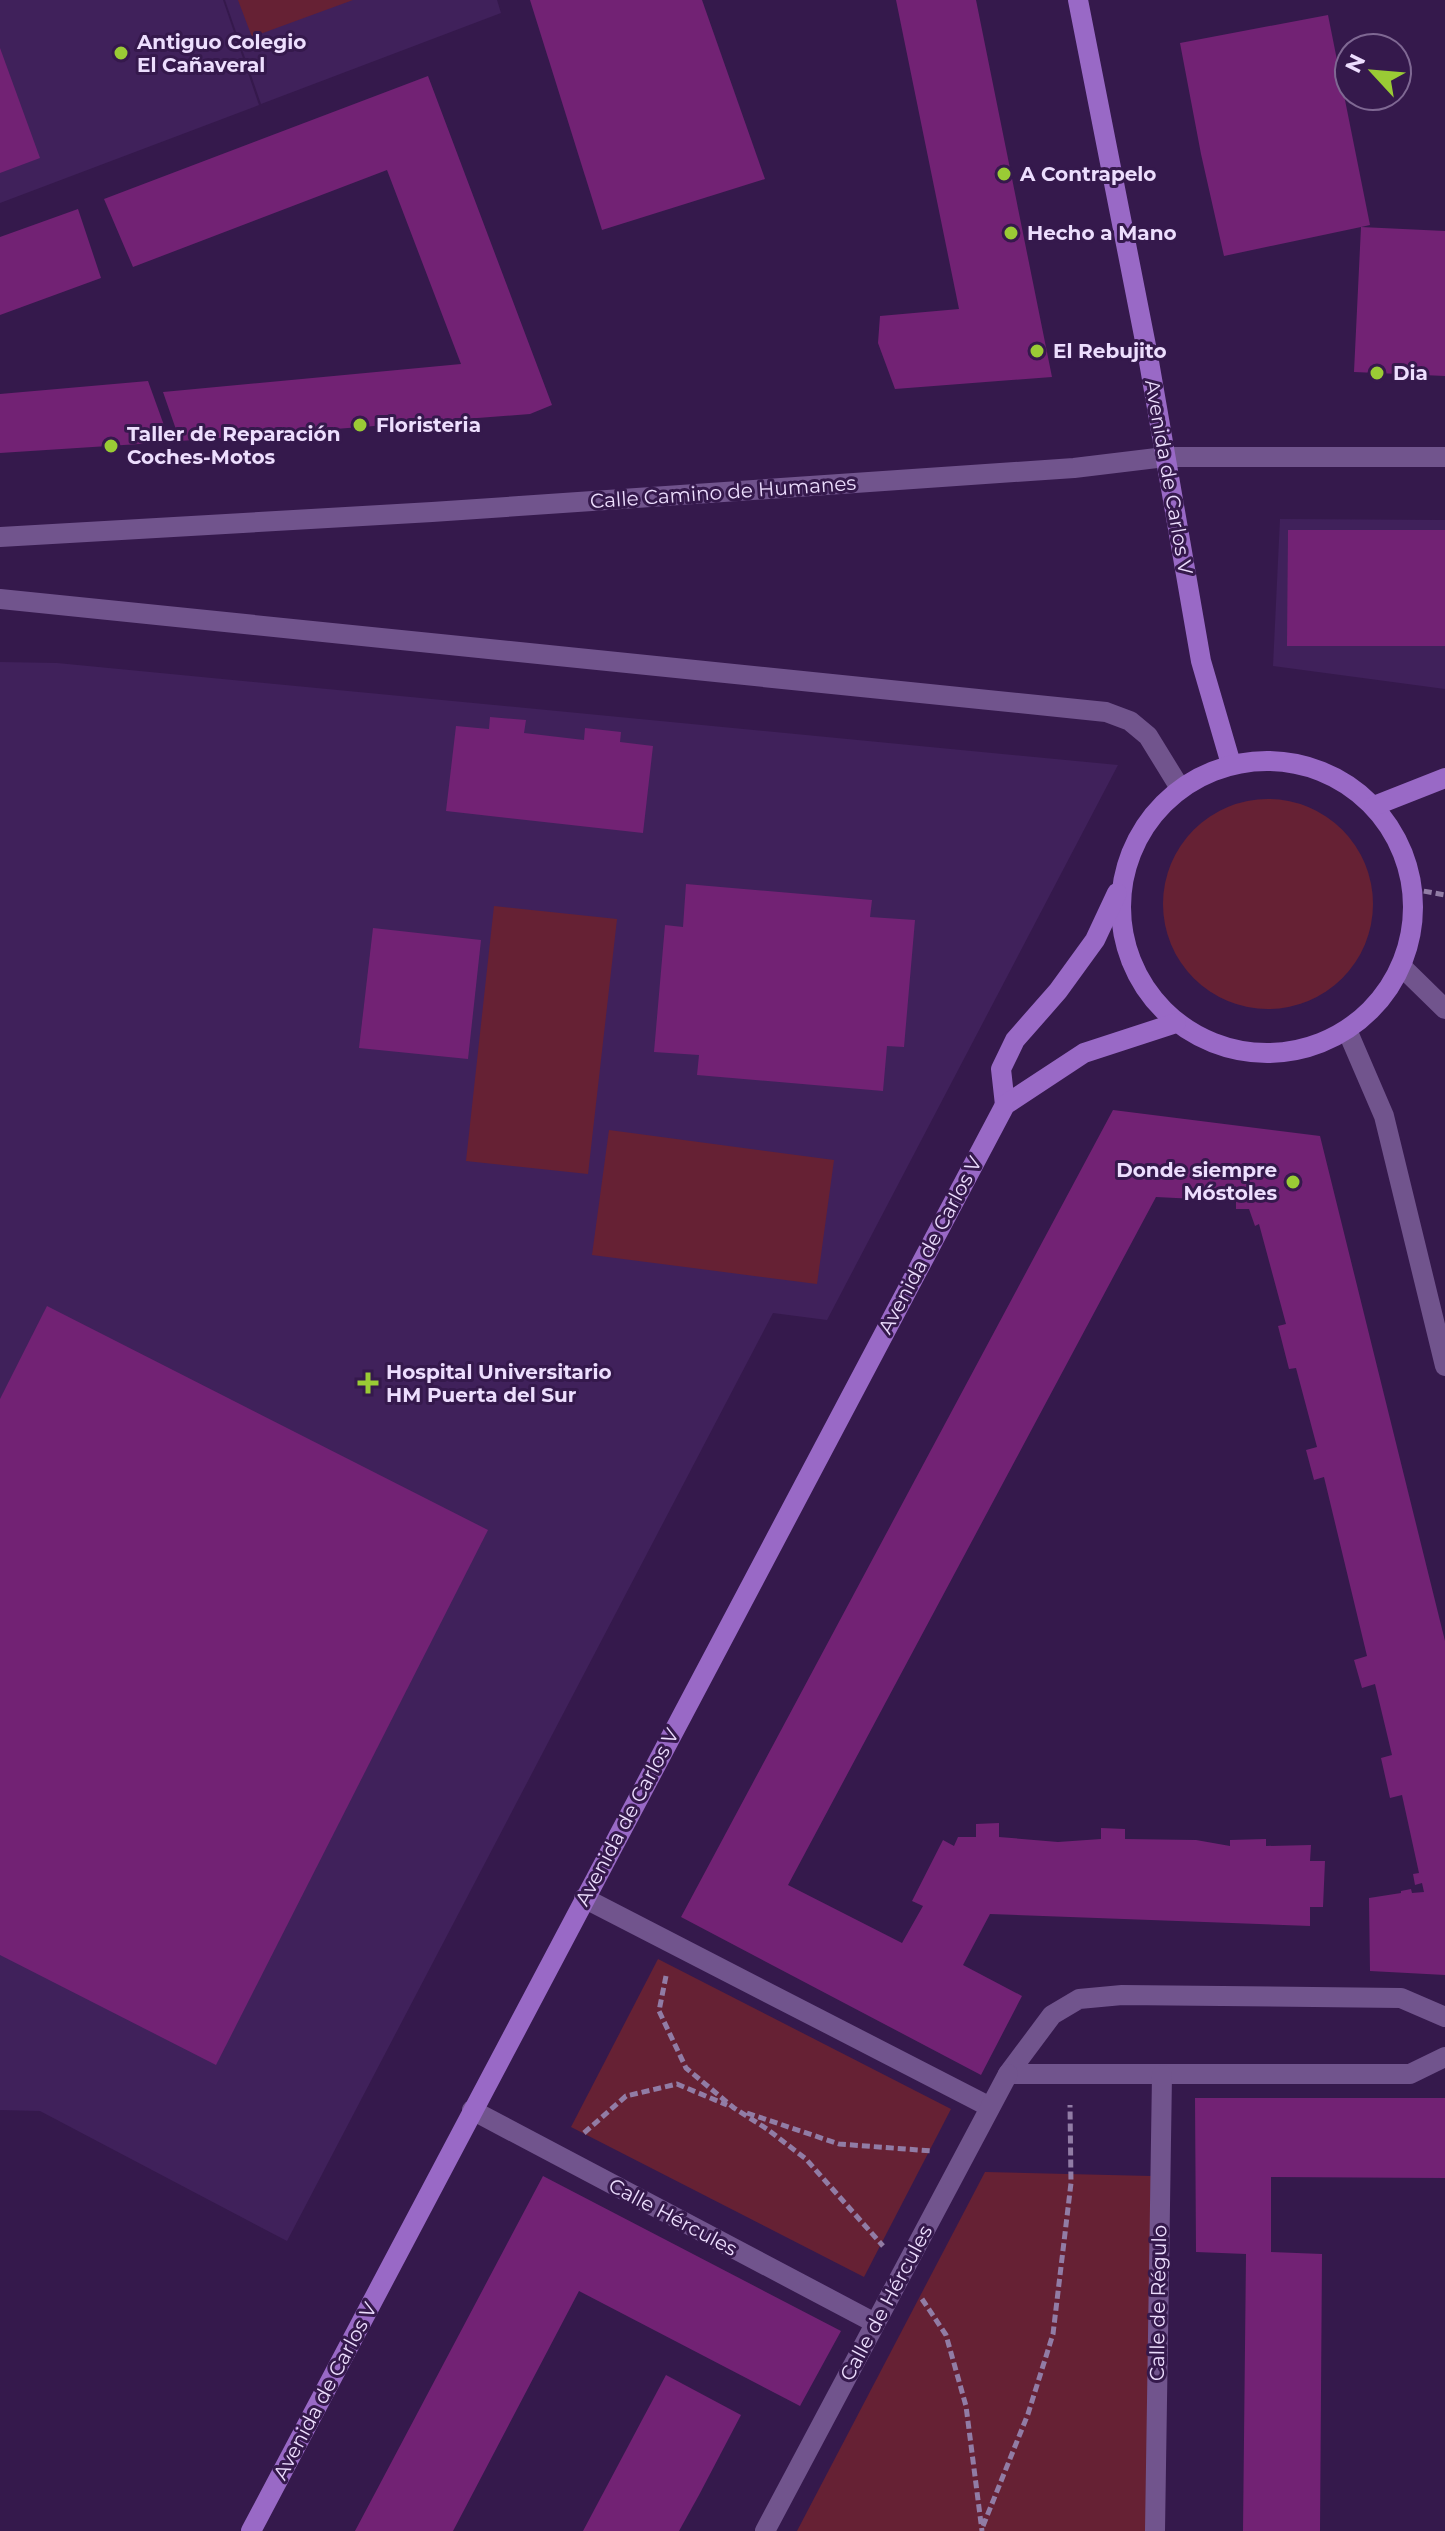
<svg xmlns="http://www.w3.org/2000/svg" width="1445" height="2531" font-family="Montserrat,sans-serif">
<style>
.built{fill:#40215b}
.green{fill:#662134}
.building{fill:#722274}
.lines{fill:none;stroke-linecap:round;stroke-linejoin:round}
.path{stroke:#917ca5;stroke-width:5;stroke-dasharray:8 4;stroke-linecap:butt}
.street{stroke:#71548d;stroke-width:20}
.secondary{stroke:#9969c6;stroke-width:20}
.poi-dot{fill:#9acb35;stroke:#35194c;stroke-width:3}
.labels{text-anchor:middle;stroke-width:6;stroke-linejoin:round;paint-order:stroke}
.poi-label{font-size:20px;font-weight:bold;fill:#eddefe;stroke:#35194c;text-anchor:start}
.street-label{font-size:20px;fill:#eddefe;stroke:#35194c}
</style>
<rect width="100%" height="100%" fill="#35194c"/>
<!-- built -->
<g class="built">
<path d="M0,0h223l36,105 -259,98z"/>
<path d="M225,0h272l4,13 -240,91z"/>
<path d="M1280,519l165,1v169l-172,-23z"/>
<path d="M0,662l57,1 1061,102 -291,555 -54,-7 -486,928 -247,-130 -40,-1z"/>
</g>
<!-- green -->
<g class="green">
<path d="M238,0h115l-101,37z"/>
<circle cx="1268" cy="904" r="105"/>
<path d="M494,906l123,13 -29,255 -122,-13z"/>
<path d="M609,1130l225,30 -17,124 -225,-29z"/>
<path d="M658,1959l293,150 -87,168 -293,-150z"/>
<path d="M985,2172l166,4 -5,355h-349z"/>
</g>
<!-- building -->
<g class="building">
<path d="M530,0h172l63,179 -163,51z"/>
<path d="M896,0h80l76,377 -157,12 -17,-46 2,-27 79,-7z"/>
<path d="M1328,15l42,210 -9,2 84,4v145l-91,-4 7,-145 -137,29 -23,-102 -21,-111z"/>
<path d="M0,48l40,110 -40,15z"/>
<path d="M428,76l124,329 -22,9 -350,27 -17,-49 298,-28 -74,-194 -254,97 -29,-68z"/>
<path d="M78,209l23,69 -101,37v-78z"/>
<path d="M148,381l22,61 -170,11v-59z"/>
<path d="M1288,530h157v116h-158z"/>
<path d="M490,717l36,3 -2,13 60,7 1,-12 36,4 -1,10 33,4 -10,87 -197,-22 10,-85 33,3z"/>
<path d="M686,884l186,16 -2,17 45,3 -11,127 -17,-1 -4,45 -186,-16 2,-20 -45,-3 11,-127 18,2z"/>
<path d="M373,928l108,12 -13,119 -109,-11z"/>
<path d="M1113,1110l207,26 125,505v334l-75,-4 -1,-73 32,-5v-2l10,-2 1,4 12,-1 -2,-9 -7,2 -2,-11 6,-1 -17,-78 -12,3 -9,-40 11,-3 -17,-71 -13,4 -8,-28 13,-4 -43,-179 -10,3 -8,-30 11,-3 -21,-79 -7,1 -11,-43 8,-2 -27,-100 -4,2 -6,-17h-13v-8l-80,-4 -368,688 114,58 21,-37 -11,-5 31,-61 11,6 4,-9h18v-13l23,-1v14l59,5 43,-3v-11l24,1v10l71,1 34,6v-6l36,-1v7l45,-1 -1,16h15l-2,46h-13v19l-320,-12 -27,51 59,31 -41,79 -300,-158z"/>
<path d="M47,1306l441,224 -272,535 -216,-110v-556z"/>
<path d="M1195,2098h250v80l-174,-1v75l51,2 -2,277h-77l3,-277 -50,-2z"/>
<path d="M543,2176l298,155 -41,75 -221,-115 -126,240h-98z"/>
<path d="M666,2375l75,40 -42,80 -20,36h-96z"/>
</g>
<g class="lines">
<!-- path -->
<g class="path">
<path d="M1412,889l33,6"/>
<path d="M666,1976l-7,35 27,57 48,40 33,21 39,30 77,87"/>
<path d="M747,2113l92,31 93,7"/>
<path d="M584,2133l42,-37 51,-12 50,21"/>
<path d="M922,2299l24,36 20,71 16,125"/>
<path d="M983,2526l45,-112 25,-80 18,-151 -1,-78"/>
</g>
<!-- street -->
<g class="street">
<path d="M0,537l432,-25 642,-44 91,-11h280"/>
<path d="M0,599l1106,113 24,9 18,15 32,52"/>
<path d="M1401,966l44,43"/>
<path d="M1347,1030l37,86 61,250"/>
<path d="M584,1898l406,209"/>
<path d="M1445,2017l-44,-19 -279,-3 -43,4 -27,16 -44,59h402l35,-17"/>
<path d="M472,2110l403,213"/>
<path d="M765,2531l243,-457"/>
<path d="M1155,2531l7,-456"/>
</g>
<!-- secondary -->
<g class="secondary">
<path d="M1078,0l70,356 53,305 30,103"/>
<circle cx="1267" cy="907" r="146"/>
<path d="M1374,806l71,-28"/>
<path d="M1005,1105l-4,-36 14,-29 43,-49 37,-51 22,-47"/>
<path d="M251,2531l754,-1426 79,-52 92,-30"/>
</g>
</g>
<!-- markers -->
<g class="poi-dot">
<circle cx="121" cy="53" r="8"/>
<circle cx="1004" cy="174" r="8"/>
<circle cx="1011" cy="233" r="8"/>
<circle cx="1037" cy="351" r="8"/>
<circle cx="1377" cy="373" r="8"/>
<circle cx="360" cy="425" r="8"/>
<circle cx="111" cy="446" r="8"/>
<circle cx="1293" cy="1182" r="8"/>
<path d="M364 1371h8v8h8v8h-8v8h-8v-8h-8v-8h8z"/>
</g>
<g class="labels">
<!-- poi labels -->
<g class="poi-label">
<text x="137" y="49">Antiguo Colegio<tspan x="137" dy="23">El Cañaveral</tspan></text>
<text x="1020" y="181">A Contrapelo</text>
<text x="1027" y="240">Hecho a Mano</text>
<text x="1053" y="358">El Rebujito</text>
<text x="1393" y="380">Dia</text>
<text x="376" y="432">Floristeria</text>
<text x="127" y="441">Taller de Reparación<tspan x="127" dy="23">Coches-Motos</tspan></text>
<text x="1277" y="1177" text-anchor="end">Donde siempre<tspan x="1277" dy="23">Móstoles</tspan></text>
<text x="386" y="1379">Hospital Universitario<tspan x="386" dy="23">HM Puerta del Sur</tspan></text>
</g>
<!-- street labels -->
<g class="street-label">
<text transform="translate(1169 477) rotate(80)" y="7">Avenida de Carlos V</text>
<text transform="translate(723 492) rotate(-4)" y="7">Calle Camino de Humanes</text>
<text transform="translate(930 1245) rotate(-62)" y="7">Avenida de Carlos V</text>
<text transform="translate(627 1817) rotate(-62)" y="7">Avenida de Carlos V</text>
<text transform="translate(673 2217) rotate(28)" y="7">Calle Hércules</text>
<text transform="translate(886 2303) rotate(-62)" y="7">Calle de Hércules</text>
<text transform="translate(1158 2303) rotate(-89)" y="7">Calle de Régulo</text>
<text transform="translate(325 2391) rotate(-62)" y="7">Avenida de Carlos V</text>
</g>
</g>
<!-- north arrow -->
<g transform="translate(1373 72) rotate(296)"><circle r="38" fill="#35194c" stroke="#7f6893" stroke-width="2"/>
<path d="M0-6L14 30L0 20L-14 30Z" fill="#9acb35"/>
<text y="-12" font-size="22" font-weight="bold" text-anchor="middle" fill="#eddefe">N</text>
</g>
</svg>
